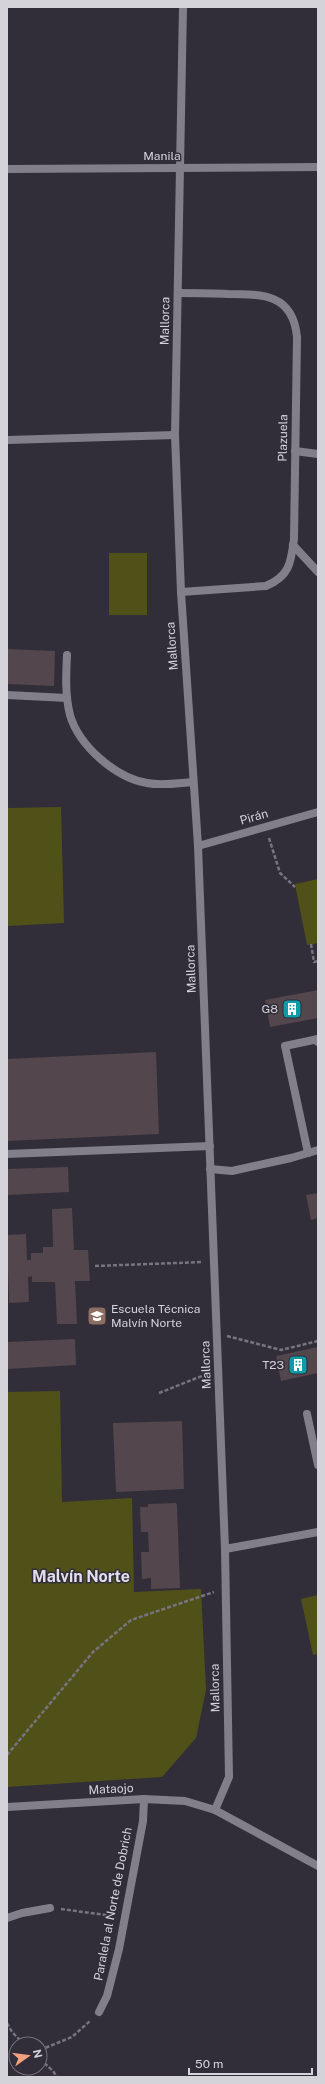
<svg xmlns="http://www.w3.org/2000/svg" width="325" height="2084" font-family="'Public Sans',sans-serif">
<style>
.green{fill:#505119}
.building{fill:#53464c}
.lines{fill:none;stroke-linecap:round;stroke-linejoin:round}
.path{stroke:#77747e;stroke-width:2.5;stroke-dasharray:4 2;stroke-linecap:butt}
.service{stroke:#827f8b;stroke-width:8}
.minor{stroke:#827f8b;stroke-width:8}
.labels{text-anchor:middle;stroke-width:3;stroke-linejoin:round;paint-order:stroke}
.street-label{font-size:12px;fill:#d5d3da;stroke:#312e39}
.poi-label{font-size:12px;fill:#d5d3da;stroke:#312e39;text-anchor:end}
.district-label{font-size:16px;font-weight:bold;fill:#e2deec;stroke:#312e39}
</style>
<rect width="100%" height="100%" fill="#312e39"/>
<!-- green -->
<g class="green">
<rect x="109" y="553" width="38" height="62"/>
<path d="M61,807l3,116 -57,3v-118z"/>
<path d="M318,879v64l-11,2 -12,-61z"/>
<path d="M60,1391l2,111 70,-4 2,94 67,-3 5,101 -10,48 -34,39 -155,10v-395z"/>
<path d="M318,1595v59l-5,1 -12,-56z"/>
</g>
<!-- building -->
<g class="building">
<path d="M7,649l48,2 -1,35 -47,-2z"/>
<path d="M318,990v28l-48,9 -5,-27z"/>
<path d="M156,1052l3,82 -152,7v-82z"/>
<path d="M68,1167l1,25 -62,3v-26z"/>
<path d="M318,1193v25l-7,2 -5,-25z"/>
<path d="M72,1208l2,42h14l2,31h-15l2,43h-20l-2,-42h-23v-6l-4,1 1,25 -20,1 -2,-68 19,-1 1,26h4v-7h12v-6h10l-1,-38z"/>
<path d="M75,1339l1,26 -69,4v-27z"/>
<path d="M318,1347v26l-37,8 -5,-25z"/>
<path d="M182,1421l2,68 -68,3 -3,-69z"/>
<path d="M176,1503l1,2 3,83 -29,1v-11l-9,1 -1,-27h8l-1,-20h-7l-1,-25h8v-3z"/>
</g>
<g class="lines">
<!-- path -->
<g class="path">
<path d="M269,838l11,35 15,14"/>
<path d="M311,944l3,18 4,-1"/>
<path d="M95,1266l108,-4"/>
<path d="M227,1336l54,14 37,-9"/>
<path d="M159,1393l48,-19"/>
<path d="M7,1755l86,-103 38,-32 83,-28"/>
<path d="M61,1909l52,7"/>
<path d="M7,2023l5,9 12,12"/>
<path d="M40,2050l32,-13 18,-16"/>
<path d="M40,2059l13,12 4,6"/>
</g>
<!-- service -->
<g class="service">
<path d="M67,655c-1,20 -2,40 3,60 9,31 46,63 77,68 15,3 31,0 46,-1"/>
<path d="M7,695l60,3"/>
<path d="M308,1153l10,-3"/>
<path d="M7,1154l203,-8"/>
<path d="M210,1169l22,2 59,-13 17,-5 -23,-107 33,-7v3"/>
<path d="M307,1414l11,51"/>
<path d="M7,1918l15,-5 28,-5"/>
</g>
<!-- minor -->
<g class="minor">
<path d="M183,7l-8,428 6,157 17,254 27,703 4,228 -14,33"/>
<path d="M7,169l311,-2"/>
<path d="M178,293c17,0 33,0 50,1 35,0 65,0 69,43l-3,202c-3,23 -4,37 -28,47l-85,6"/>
<path d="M7,440l168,-5"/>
<path d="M295,451l23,3"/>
<path d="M293,545l25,27"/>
<path d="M198,846l120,-34"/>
<path d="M225,1549l93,-17"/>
<path d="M7,1807l137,-8 41,2 30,9 103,56"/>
<path d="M99,2012l8,-16 12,-47 24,-128 1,-22"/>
</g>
</g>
<!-- icons -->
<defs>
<g id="building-square" transform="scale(1)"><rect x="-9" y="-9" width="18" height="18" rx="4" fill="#0f9aa8" stroke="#312e39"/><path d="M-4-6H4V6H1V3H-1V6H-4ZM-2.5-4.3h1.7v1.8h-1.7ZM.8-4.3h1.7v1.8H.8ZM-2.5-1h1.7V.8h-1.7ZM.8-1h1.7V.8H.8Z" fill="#fff"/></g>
<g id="school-square" transform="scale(1)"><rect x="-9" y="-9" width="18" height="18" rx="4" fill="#8d6e63" stroke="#312e39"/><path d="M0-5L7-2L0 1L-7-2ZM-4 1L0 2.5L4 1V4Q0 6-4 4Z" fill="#fff"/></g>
</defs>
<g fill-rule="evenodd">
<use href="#building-square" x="292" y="1009"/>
<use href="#school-square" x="97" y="1316"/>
<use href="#building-square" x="298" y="1365"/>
</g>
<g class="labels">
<!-- street labels -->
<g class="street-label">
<text x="162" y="160">Manila</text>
<text transform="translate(165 321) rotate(-89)" y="4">Mallorca</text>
<text transform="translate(283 438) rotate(-89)" y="4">Plazuela</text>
<text transform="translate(172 646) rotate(-94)" y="4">Mallorca</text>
<text transform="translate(254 817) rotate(-16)" y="4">Pirán</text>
<text transform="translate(191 969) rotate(-92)" y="4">Mallorca</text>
<text transform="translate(206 1365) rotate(-92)" y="4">Mallorca</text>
<text transform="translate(215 1688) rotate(-91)" y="4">Mallorca</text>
<text transform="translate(111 1789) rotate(-3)" y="4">Mataojo</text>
<text transform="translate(113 1904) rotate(-79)" y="4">Paralela al Norte de Dobrich</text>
</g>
<!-- poi labels -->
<g class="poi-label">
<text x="278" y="1013">G8</text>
<text x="111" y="1313" text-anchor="start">Escuela Técnica<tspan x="111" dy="14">Malvín Norte</tspan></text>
<text x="284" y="1369">T23</text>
</g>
<!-- district labels -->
<g class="district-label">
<text x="81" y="1582">Malvín Norte</text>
</g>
</g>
<!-- border -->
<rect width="325" height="2084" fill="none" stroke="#d5d3da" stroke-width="16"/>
<!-- north arrow -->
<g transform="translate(28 2056) rotate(76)"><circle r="19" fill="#312e39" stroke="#737079"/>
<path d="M0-3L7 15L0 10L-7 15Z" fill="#f1a17c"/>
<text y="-6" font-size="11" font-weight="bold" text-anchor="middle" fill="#d5d3da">N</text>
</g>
<!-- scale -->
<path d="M189 2068v6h123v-6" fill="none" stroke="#d5d3da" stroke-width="2"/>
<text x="195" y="2068" font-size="12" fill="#d5d3da" stroke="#312e39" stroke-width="3" paint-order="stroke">50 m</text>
</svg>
